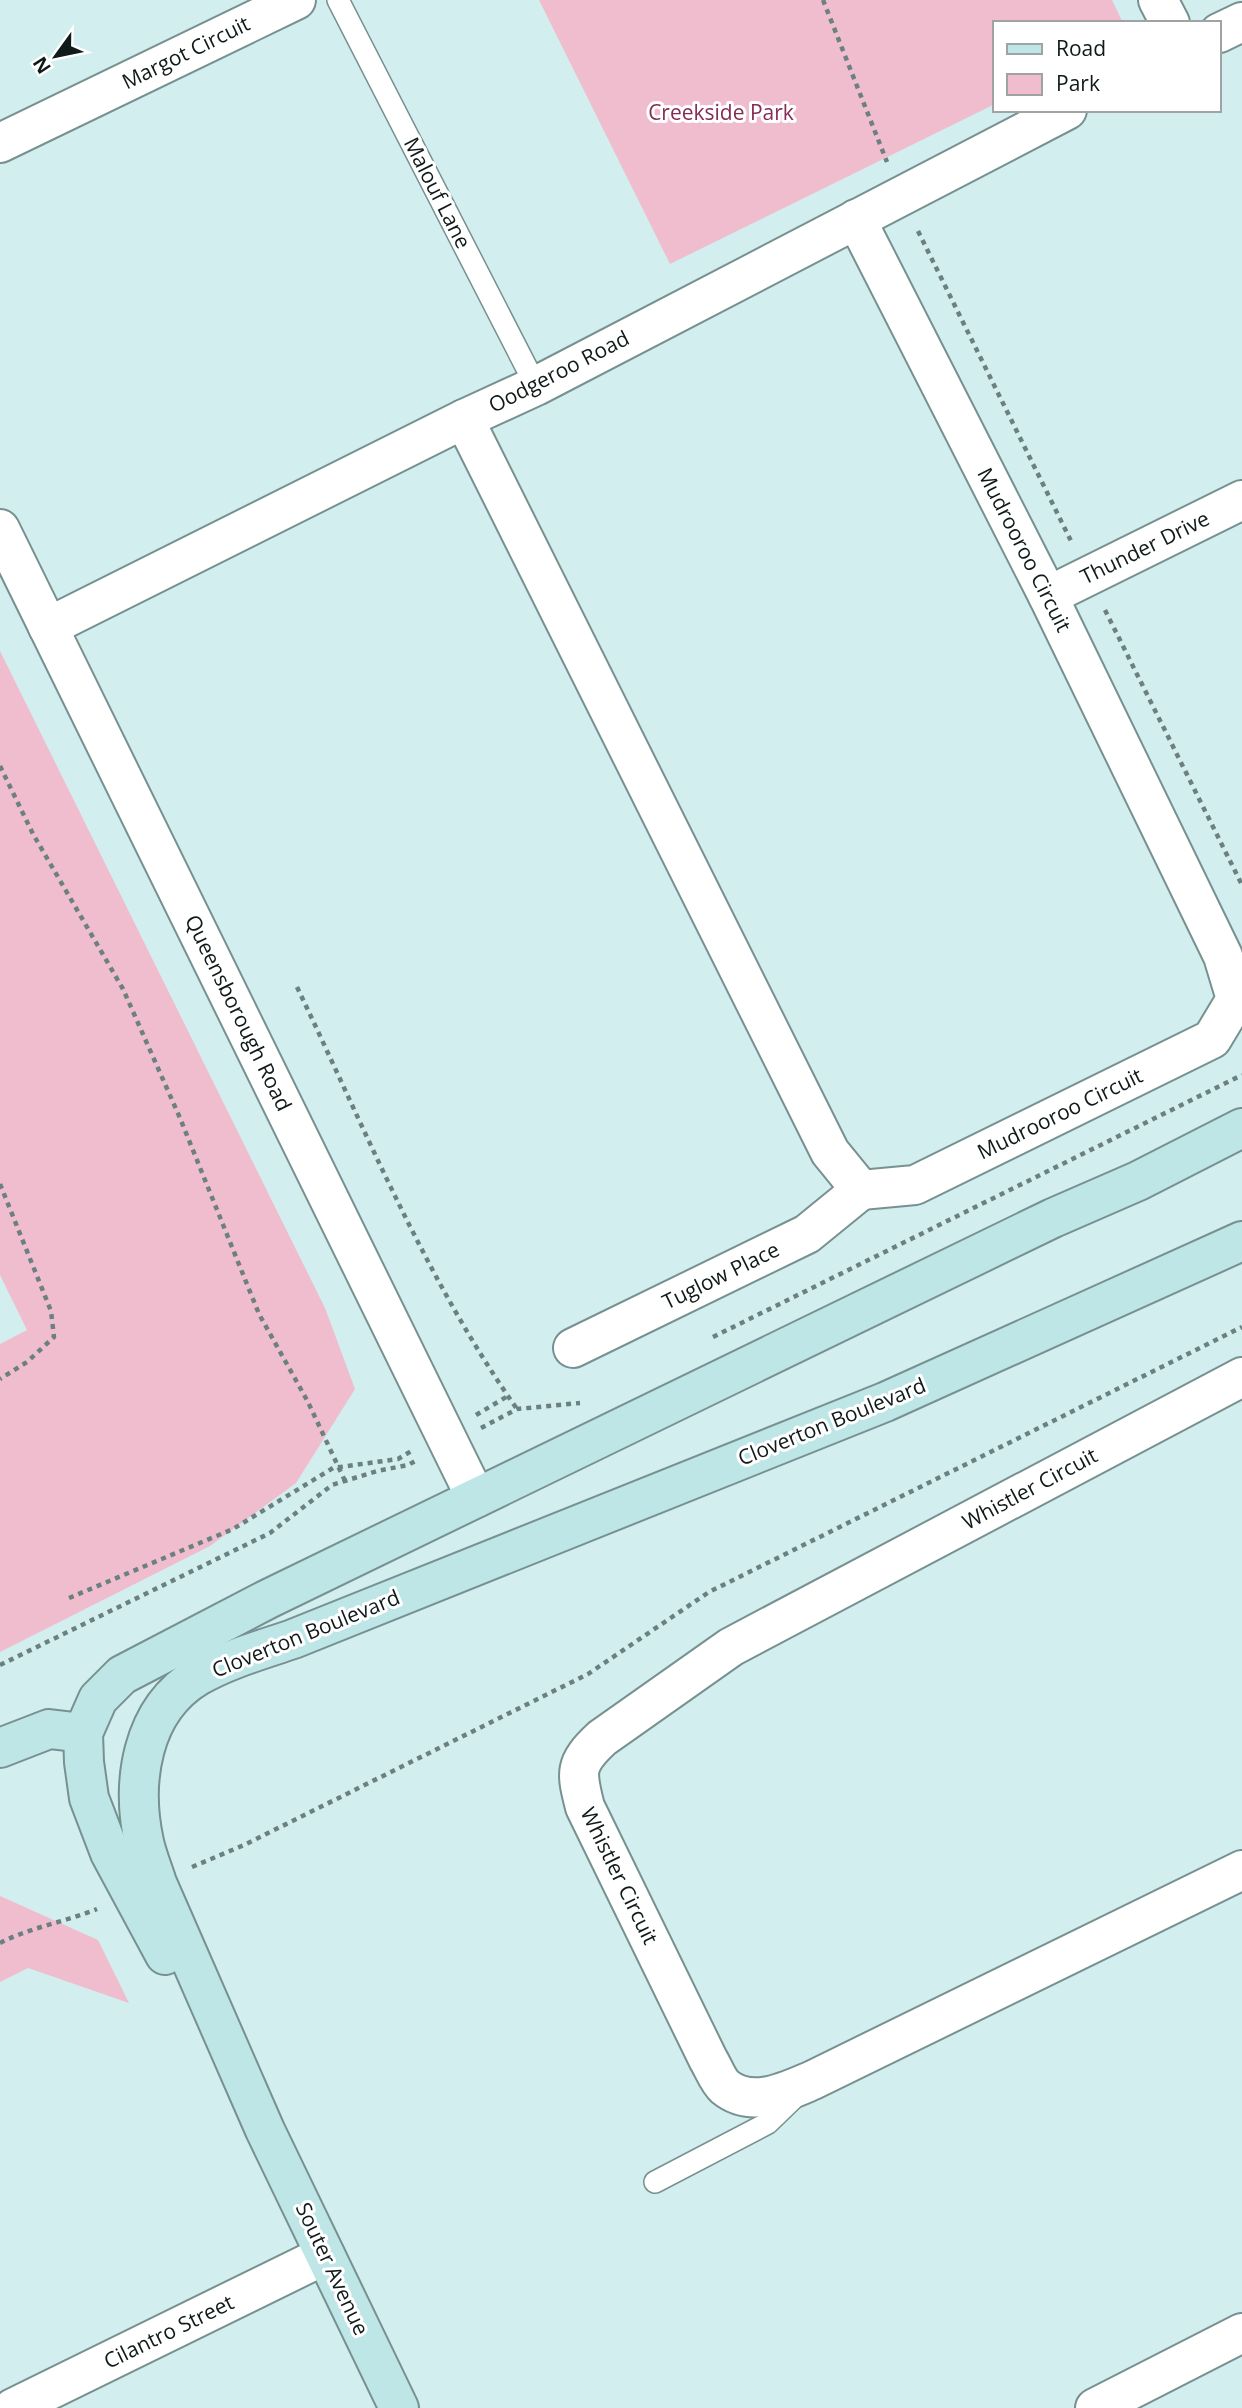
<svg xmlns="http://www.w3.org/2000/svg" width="1242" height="2408" font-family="'Open Sans',sans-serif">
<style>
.green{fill:#f0bdcf}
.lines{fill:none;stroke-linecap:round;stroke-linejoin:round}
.lane-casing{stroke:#779190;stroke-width:24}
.street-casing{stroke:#779190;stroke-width:42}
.secondary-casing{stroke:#779190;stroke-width:42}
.path{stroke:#6d8080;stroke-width:4.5;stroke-dasharray:5 5;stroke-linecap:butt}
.lane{stroke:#fff;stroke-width:21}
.street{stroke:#fff;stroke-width:38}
.secondary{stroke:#bee6e6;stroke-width:38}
.labels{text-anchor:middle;stroke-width:6;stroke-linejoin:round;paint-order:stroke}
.street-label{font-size:21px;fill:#101a19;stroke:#fff}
.park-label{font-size:21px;fill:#862c54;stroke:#fff}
</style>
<rect width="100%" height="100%" fill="#d2eeee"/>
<!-- green -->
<g class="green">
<path d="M539,0h573l11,23h-128v81l-325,160z"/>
<path d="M0,651l325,657 30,81 -59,94 -86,63 -210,106v-308l27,-14 -27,-55z"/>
<path d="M0,1896l98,44 31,63 -101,-35 -28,14z"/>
</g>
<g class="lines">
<!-- lane casing -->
<g class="lane-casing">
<g id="lane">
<path d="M338,0l198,386"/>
<path d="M655,2182l113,-59 31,-30"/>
</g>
</g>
<!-- street casing -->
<g class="street-casing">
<g id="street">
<path d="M1158,0l12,23"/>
<path d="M1219,33l23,-11"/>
<path d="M0,143l296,-143"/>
<path d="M464,419l366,733 31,38 54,-5 297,-146 24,-40 -13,-43 -175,-360 -192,-377"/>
<path d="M0,529l476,969"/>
<path d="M1048,596l194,-96"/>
<path d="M48,627l416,-208 72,-33 531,-276"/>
<path d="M573,1348l234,-114 54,-44"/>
<path d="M1242,1377l-511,270 -129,91c-28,26 -26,34 -17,69l123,252c5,8 10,22 17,28 27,22 62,4 88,-7l429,-210"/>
<path d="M13,2408l312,-153"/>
<path d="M1095,2408l147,-75"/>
</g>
</g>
<!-- secondary casing -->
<g class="secondary-casing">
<g id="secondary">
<path d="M0,1748l49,-19 34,4"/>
<path d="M165,1955l-55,-102 -21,-55 -5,-36 -1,-29 15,-34 24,-24 146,-76 785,-381 85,-37 104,-53"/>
<path d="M399,2408l-134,-278 -108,-247c-4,-13 -10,-27 -13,-41 -13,-60 -3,-132 54,-166 30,-17 63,-26 95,-37l592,-237 357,-161"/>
</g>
</g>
<!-- path -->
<g class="path">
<path d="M823,0l64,162"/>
<path d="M918,231l154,312"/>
<path d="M1105,610l137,275"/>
<path d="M0,766l33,68 90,155 57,129 79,196 49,88 37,79"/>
<path d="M297,987c68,142 129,293 220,422"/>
<path d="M0,1184l51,127 3,26 -27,25 -27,17"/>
<path d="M713,1337l529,-262"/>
<path d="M476,1415l32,-19"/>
<path d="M481,1428l36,-19 63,-6"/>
<path d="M69,1598l164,-69 100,-61 65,-9 15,-9"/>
<path d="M0,1665l270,-132 62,-48 45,-14 31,-6 9,-5"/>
<path d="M192,1867l52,-22 344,-171 121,-82 533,-265"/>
<path d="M0,1943c31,-16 65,-21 97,-34"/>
</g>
<!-- lane -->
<use href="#lane" class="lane"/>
<!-- street -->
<use href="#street" class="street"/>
<!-- secondary -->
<use href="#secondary" class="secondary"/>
</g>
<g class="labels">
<!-- street labels -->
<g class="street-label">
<text transform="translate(186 53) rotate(-26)" y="7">Margot Circuit</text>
<text transform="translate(437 193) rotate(63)" y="7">Malouf Lane</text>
<text transform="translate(559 372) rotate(-27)" y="7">Oodgeroo Road</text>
<text transform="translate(1145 548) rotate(-26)" y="7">Thunder Drive</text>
<text transform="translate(1024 550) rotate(63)" y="7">Mudrooroo Circuit</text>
<text transform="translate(238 1013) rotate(64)" y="7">Queensborough Road</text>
<text transform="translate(1060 1114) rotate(-26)" y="7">Mudrooroo Circuit</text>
<text transform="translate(721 1276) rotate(-26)" y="7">Tuglow Place</text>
<text transform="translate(832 1422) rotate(-22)" y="7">Cloverton Boulevard</text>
<text transform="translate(1030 1489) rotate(-28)" y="7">Whistler Circuit</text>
<text transform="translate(306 1634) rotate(-22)" y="7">Cloverton Boulevard</text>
<text transform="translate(619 1876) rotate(64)" y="7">Whistler Circuit</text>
<text transform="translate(332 2269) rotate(65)" y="7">Souter Avenue</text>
<text transform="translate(169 2332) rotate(-26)" y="7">Cilantro Street</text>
</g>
<!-- park labels -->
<g class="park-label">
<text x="721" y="120">Creekside Park</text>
</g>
</g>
<!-- legend -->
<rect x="993" y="21" width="228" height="91" fill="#ffffff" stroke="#9fa3a3" stroke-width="2"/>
<rect x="1007" y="44" width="35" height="10" fill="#bee6e6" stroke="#9fa3a3" stroke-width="2"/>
<text x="1056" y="56" font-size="21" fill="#101a19">Road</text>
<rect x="1007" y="74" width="35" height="21" fill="#f0bdcf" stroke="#9fa3a3" stroke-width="2"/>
<text x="1056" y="91" font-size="21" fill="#101a19">Park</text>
<!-- north arrow -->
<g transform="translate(56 56) rotate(237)" stroke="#ffffff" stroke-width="5" paint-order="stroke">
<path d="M0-5L12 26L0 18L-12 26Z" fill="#101a19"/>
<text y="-10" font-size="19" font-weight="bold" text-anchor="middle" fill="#101a19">N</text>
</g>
</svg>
